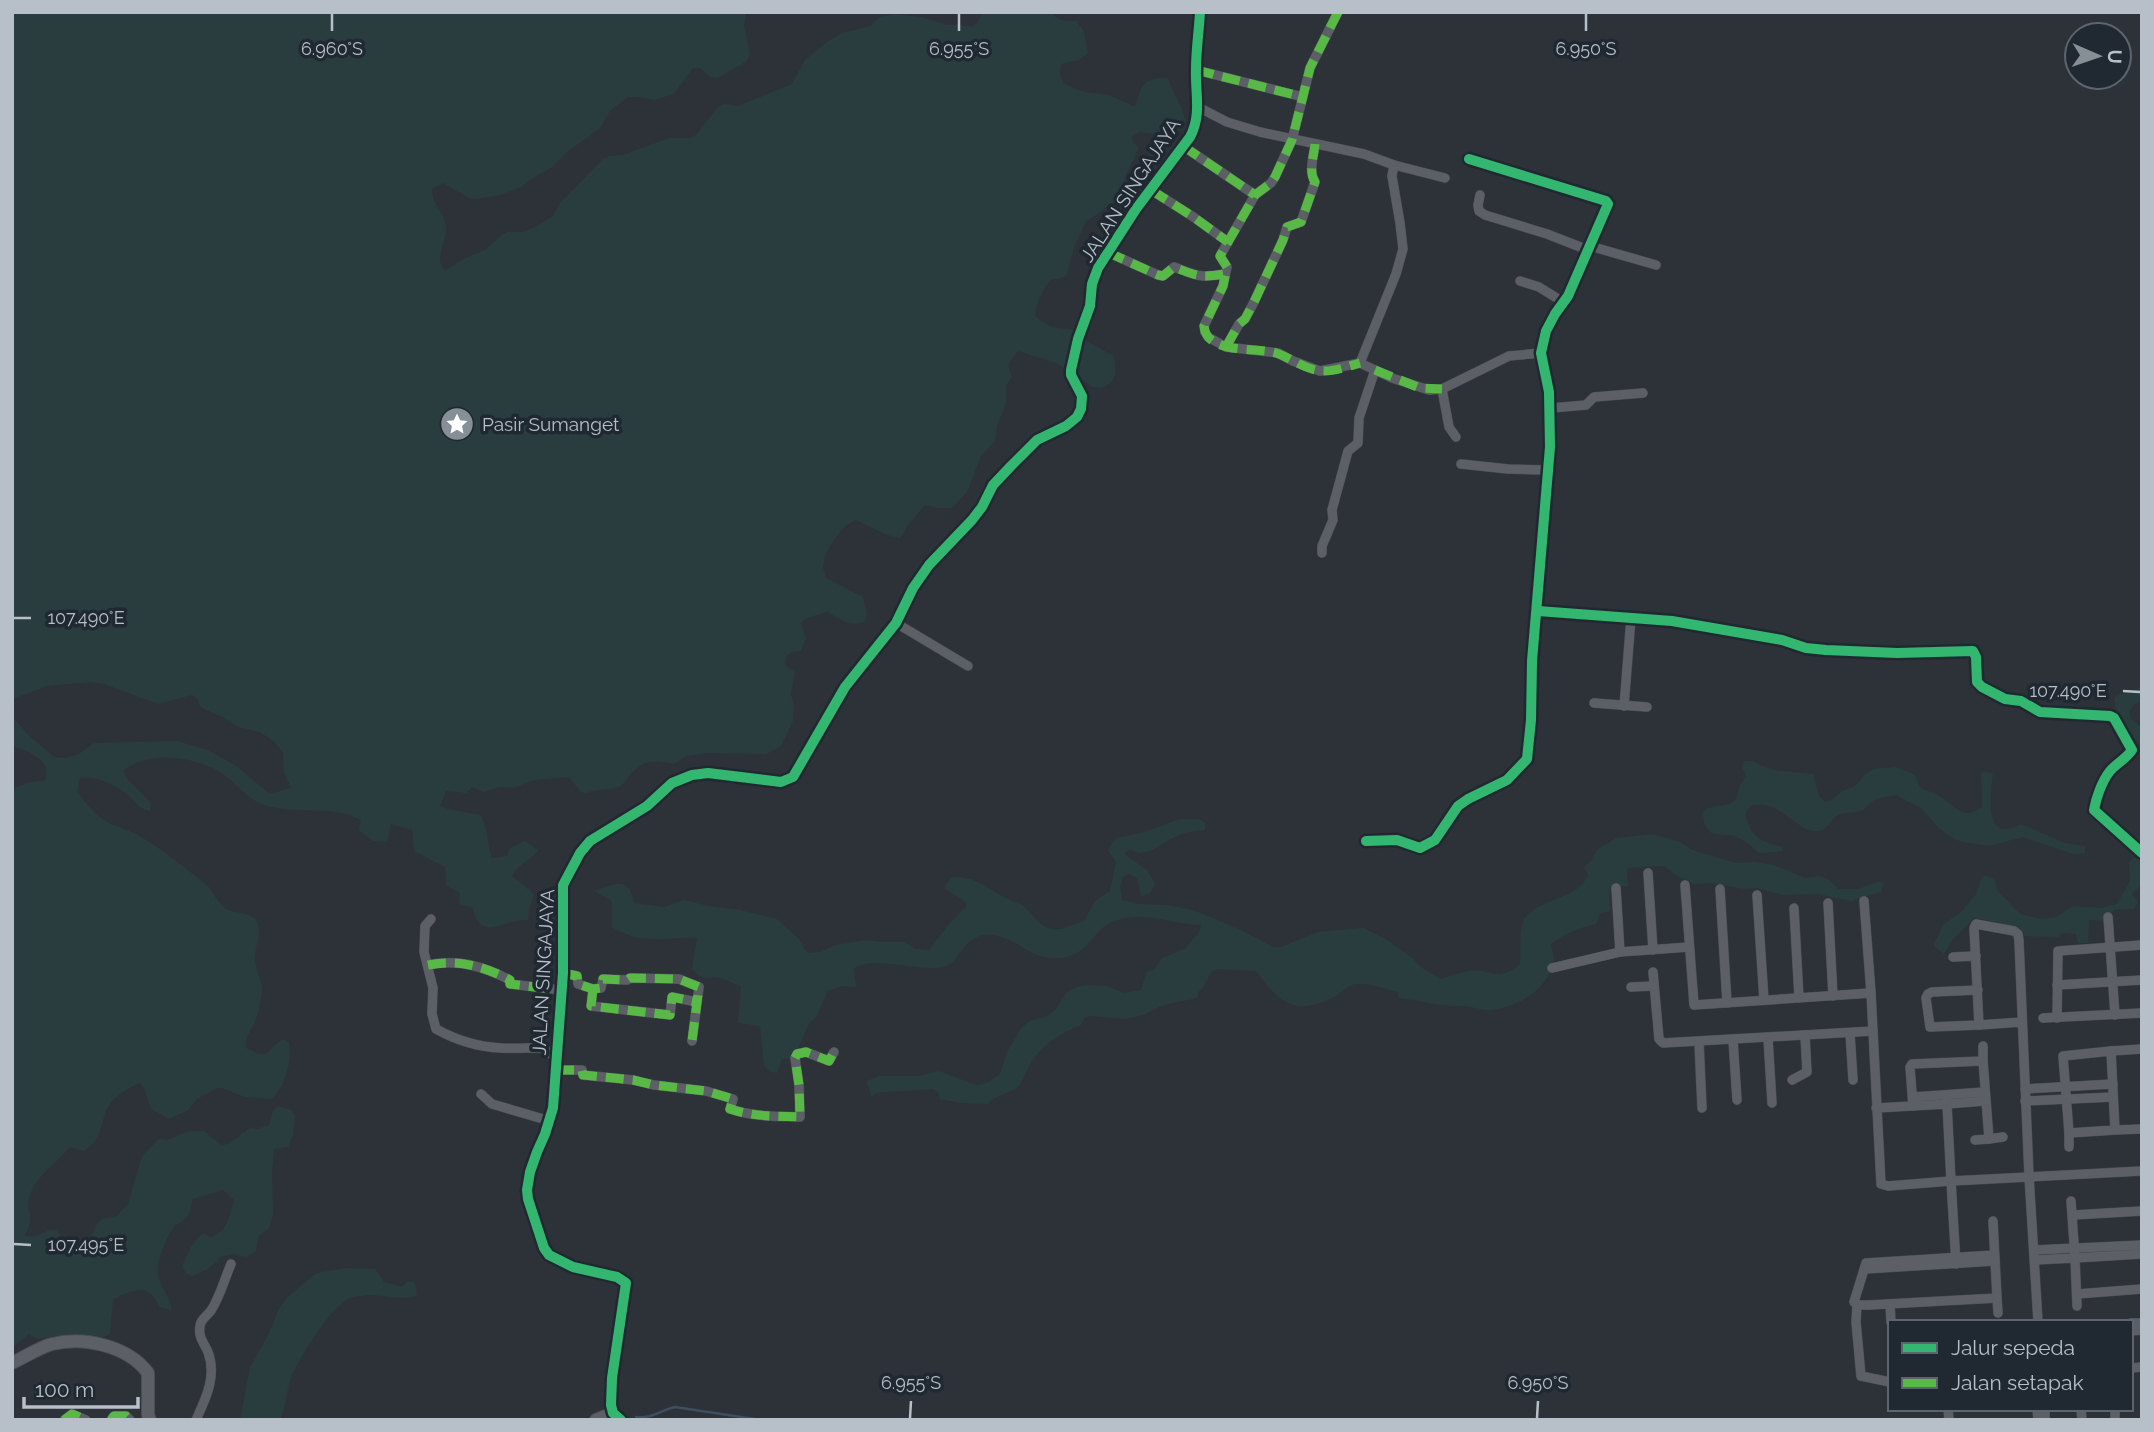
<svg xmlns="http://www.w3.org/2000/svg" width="2154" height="1432" font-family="Raleway,sans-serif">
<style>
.green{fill:#2a3d3e}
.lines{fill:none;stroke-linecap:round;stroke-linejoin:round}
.stream{stroke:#3d4e60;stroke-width:2.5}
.minor-casing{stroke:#4a4e53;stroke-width:10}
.tertiary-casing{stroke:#4a4e53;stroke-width:14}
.minor{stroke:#5c6066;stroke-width:9}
.tertiary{stroke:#5c6066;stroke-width:12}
.quiet{stroke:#58b947;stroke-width:9;stroke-dasharray:18 9;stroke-linecap:butt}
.cycleway-casing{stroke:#202932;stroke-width:15}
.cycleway{stroke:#33b770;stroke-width:10}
.ticks{fill:none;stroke:#b7bfc8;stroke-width:2.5}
.labels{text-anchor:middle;stroke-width:7;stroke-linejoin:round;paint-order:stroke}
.street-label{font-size:19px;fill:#b7bfc8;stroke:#202932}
.poi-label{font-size:19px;fill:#b7bfc8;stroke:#202932;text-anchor:start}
.ticks-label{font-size:18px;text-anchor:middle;fill:#b7bfc8;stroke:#202932;stroke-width:7;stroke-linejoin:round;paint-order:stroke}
</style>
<rect width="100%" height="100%" fill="#2c3238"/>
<!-- green -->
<g class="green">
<path d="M12,12h734l-2,14 6,28 -3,7 -30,17 -7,-1 -10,-9h-7l-19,26 -20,6 -14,-3h-12l-17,13 -12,19 -31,22 -16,16 -19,11 -12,9 -21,8 -24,4 -7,-1 -26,-15 -11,6c-1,15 13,24 14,38 1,15 -13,32 -1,44l13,-9 28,-13 16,-14 6,-3h14l11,-4 19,-11 9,-15 42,-43 7,-3 13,-1 46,-17h21l6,-3 22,-28 7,-3 13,2 54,-22 13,-24 22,-18 15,-9 28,-7 10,-9 14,-3 27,3 26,8h14l10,2 6,-4 5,-11h69c7,10 14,9 25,9l8,10 4,22 -9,7 -18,4 -1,10 4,10 20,8 25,3 26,12c7,-23 7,-28 32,-29l15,31 3,10 -1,8 -15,8 -30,-3 -7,4 1,7 6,4 -15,32 -1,15 -3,7c-18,5 -20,14 -34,20l-11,23 -8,30 -2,3 -15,3c-8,12 -14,22 -15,36l16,11 21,3 5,6 37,20c2,16 4,26 -13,32l-8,-1 -37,-24 -37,-12 -3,2 -8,13 4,10 -6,10v17l-9,23 -2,15 -14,15 -14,36 -15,16h-13l-14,-3 -17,20 -8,13 -13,-3 -31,-15c-14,4 -32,31 -33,46 0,4 2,8 3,12l37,19 4,16 -1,7c-14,10 -26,-2 -39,-8l-21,6 -5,5 5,15 -5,13 -10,1 -5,5 -1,6 3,5 7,3 -4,23 3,13 -1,14 -12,25 -3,2 -12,6 -58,-1 -22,3 -12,8c-17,-4 -30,-5 -42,9 -4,4 -7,10 -12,13 -9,5 -23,2 -34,7 -10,-1 -11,-13 -19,-16l-32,3 -22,8 -13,-1 -17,5 -11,-5 -5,6 -21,-2 -6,15 8,3 32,6c9,13 6,28 12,43l15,-2 2,-7 16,-8 13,9c-6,10 -18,12 -26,26l22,18 -5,15 -1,11c-24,-2 -47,25 -56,-13l-13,-3 1,-11 -14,-8 -1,-18 -31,-16 -2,-21 -21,-6 -4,18 -14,-1 -14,-11 2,-10c-26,-15 -64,-6 -94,-14 -20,-5 -34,-28 -52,-37 -27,-13 -68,-18 -92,2l3,7 24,24v9c-11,-2 -14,-10 -22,-16 -13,-10 -31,-20 -48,-17l-3,13c9,13 20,26 34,33 9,3 17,6 25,10 23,13 45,31 66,47 10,7 14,21 24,28 10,6 28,1 32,16 4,11 -5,25 -3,37 2,13 10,22 6,36 -1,7 -3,14 -5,21 -4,11 -12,17 -10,29l13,6h7l16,-15 7,3c3,20 -3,42 -17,57l-28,-2 -21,-9h-6l-20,11 -9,11 -19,9 -18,-10 -7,-21 -4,-5c-12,5 -25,12 -32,24 -9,18 -4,31 -24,44l-14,-4c-14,17 -35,29 -41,51 -3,8 2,13 1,21 0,6 -3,11 -5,16 13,6 19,-7 31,-5l5,6 2,13 19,5 15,-30 5,-5 14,-2 12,-13 14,-48 17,-17 8,1 20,-8 17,-1 17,14 7,-1 22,-16 7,1 12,-4 4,-14 5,-5 13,4 4,6 -2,20 -5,11 -14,2 -2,24 1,42 -4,13 -11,9 -2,14 -9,6 -14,-3 -13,3c-6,10 -17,14 -28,19l-6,-3 -4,-6c3,-10 12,-29 22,-34l6,4c17,-3 20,-23 24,-37l-11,-10 -30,9c-2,7 -3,15 -8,20 -4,4 -10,5 -13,10 -5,10 -17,34 -14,46 3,13 12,22 14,35l-13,-3c-2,-4 -3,-8 -6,-11 -9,-12 -31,-2 -40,4l-3,34 -6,3 -50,-1 -15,3 -10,-5 -17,14v-559l15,-6 18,-3c1,-4 2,-8 1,-12 -1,-9 -26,-22 -34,-21v-31l16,19 26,22 12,1 13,-4 15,-11 83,-2 31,9 28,16 34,28 21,-6 -7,-15 -1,-21 -10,-11 -13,-9 -22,-5 -15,-10 -15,-6 -7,-4 -3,-7 -6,-5 -34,9 -54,-20 -14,-2 -43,4 -35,13z"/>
<path d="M2142,687v14l-8,4 -5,6 2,8 11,9v15c-20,-9 -24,-25 -28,-44l2,-3z"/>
<path d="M1744,761h8l20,9 41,4 6,22 6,6 7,-2 9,-8 14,-6 10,-11 8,-6 23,-2 19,8 6,14c7,2 15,4 21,9 16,10 21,23 40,9l-1,-34 3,-2 9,3c-2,14 -8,55 12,55 6,0 11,-3 16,-5l44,19 20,3v7l-11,1 -52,-17 -32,9 -27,-4 -9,-3 -15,-11 -18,-20 -25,-13c-6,1 -15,2 -21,5 -5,2 -8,8 -13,10 -7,4 -18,1 -26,6 -6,4 -9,14 -16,15 -24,4 -37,-33 -70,-25l-5,8c6,23 15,28 37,33v4l-23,2c-7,-7 -15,-13 -24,-17 -7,-2 -17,-1 -24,-3l-7,-9 -1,-11 5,-5 22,-4 6,-5 4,-14 6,-9 -4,-9z"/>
<path d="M1180,819h18l7,3v8c-10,1 -19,2 -28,6 -17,7 -29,24 -47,13l-6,5 23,16 8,13c-2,8 -6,12 -14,13l-4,-18 -8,-4 -6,3 -3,10 2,13 14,4 30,1 27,5 48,20 32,17h8l37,-15 45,-4 23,11 26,19 10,10 19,11c8,-3 18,-6 27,-8 25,-3 29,13 52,-7 1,-12 -1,-28 2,-40 5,-19 42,-25 56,-36 5,-3 7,-8 10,-13l-4,-8 6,-5 7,-12 19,-12 36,-4 28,8 12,8 43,13 20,-1 19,3 31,13 14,-2 9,3 11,10h19l20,-7 6,1 -3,9 -30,9 -33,-7 -34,1 -28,-7 -13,1 -30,-6 -19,1 -17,-8 -13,-10 -37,2 1,18 -18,1 -1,6 1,18 -10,3 -4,10c-17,4 -31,9 -45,20 1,5 3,12 3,17 -6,28 -36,47 -64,49 -9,1 -18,-4 -27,-4 -15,0 -28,-1 -43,-5 -7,-2 -14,-1 -21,-3l-1,-6c-13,-3 -30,-10 -43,-8 -6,1 -15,10 -23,14 -30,13 -44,12 -66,-14 -4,-4 -6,-9 -10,-13l-38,-2 -6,2 -10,18 -3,2 -2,6 -4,2 -29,6 -21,10 -18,4 -35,-3 -6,2 -3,7c-21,8 -40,20 -51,40 -4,6 -6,14 -10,19 -9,11 -24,9 -32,20l-27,-1 -21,-4 -2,-7 -5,-3 -48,3 -9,1 -4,4 -6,-16 14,-5h37l22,-5 37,14 11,-2 13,-9 7,-22 14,-24 9,-7 17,-5 8,-6 12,-18 10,-5 10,-2 19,1 18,7 17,-3 6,-18 7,-2 8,-12 23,-9 14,-17 2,-7c-29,-1 -62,-16 -91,-2 -20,10 -21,33 -51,35 -30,3 -47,-27 -75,-23 -22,3 -24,28 -41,32 -24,5 -74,-12 -89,2l2,18 -15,-1 -13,5 -12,26 -6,5 -17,37h-11l-5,14 -5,-1 -8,-6 -4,-40 -22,-3v-2l3,-35c-7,-2 -16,-7 -23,-8 -16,-2 -12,5 -26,-9l5,-31c-23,-2 -49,6 -70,-4 -6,-3 -10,-3 -15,-7v-26l-18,-10c20,-7 35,-16 40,12l30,4 20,-7 25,6 31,4 37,9 25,23 1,5 5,6 13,-1 14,-7 31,-5 14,2h24l12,7 13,1 20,-26 17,-17v-4l-2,-2 -19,-12v-4l8,-8c26,0 34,12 55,22 5,3 10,3 15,7 10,7 15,21 29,23 10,2 22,-5 32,-8l11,-20 15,-10 6,-29 -8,-12 8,-12 29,-6z"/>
<path d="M2133,858l9,1v25l-10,10 6,8 -4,7 -20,1 -7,11 -18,-1 -1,23h-10l-2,-9 -14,-1 -3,4 -34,-1 -3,-5 -22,-8 -26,-5 -21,21 -9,15 -9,-7 -1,-3 10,-20 17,-12 15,-18 6,-17 4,-2 9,5 2,10 23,24 22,5 14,-2 17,-11 27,2 17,-4 13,-23 -1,-18z"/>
<path d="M347,1268l28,1 9,13 18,5 6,-6 7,2 2,12c-8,6 -36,0 -48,0 -6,1 -15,1 -21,4 -18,9 -49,59 -57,79 -5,14 -5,28 -11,42h-40l10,-53 18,-32 11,-26 8,-11 28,-24 6,-2z"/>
</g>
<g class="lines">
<!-- stream -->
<path class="stream" d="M636,1417c16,2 25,-7 39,-10l86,13"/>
<!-- minor casing -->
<g class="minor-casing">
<g id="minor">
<path d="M1338,12l-28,56 -18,72 -17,37 -4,6 -16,12 -35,61 7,11 -4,19 -19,40 1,6 3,5 18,10 52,6 15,8 27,10 40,-8 32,15 37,12 13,-1 67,-33 32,-3"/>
<path d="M1196,70l107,27"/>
<path d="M1198,107l29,15 33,10 104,22 30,11 51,13"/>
<path d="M1183,146l72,49"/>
<path d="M1151,190l41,26 36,26"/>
<path d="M1480,195l-2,10 1,6 6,4 62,19 41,16"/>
<path d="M1590,246l66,19"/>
<path d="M1107,252l51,23 5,1 11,-9c24,9 25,11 51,7"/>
<path d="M1520,281l19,6 24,15"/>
<path d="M1226,347l13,-23 6,-5 9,-17 29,-62 4,-13 14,-5 14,-40c-7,-11 -1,-26 0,-38"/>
<path d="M1360,363l36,-89 7,-25 -3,-26 -8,-47 2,-11"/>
<path d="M1442,389l7,38 7,10"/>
<path d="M1551,408l35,-3 8,-8 49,-4"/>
<path d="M1461,464l47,5 39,1"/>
<path d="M1322,553v-7l11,-26 -1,-10 16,-59 10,-8 1,-25 16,-48"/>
<path d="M1538,611l134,10 110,19 24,8 20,2 71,3 76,-2 3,6 1,25 5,5 23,12 16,2 19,11 70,4 4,2 18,32c-6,9 -15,13 -22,21 -8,10 -14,27 -16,39l48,43"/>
<path d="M896,623l72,43"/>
<path d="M1594,703l53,4"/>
<path d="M1624,706l7,-88"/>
<path d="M1366,841l31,-1 23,8 15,-8 23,-34 10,-7 39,-19 20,-21 4,-39 1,-59 18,-214 -1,-55 -8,-39 5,-22 9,-17 13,-18 40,-92 -2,-3 -137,-42"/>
<path d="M1648,873l5,77"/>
<path d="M1685,885l9,120 177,-12 10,191 7,2 63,-5 5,83"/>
<path d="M1616,888l4,64 69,-5"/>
<path d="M1720,889l7,114"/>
<path d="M1757,895l7,105"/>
<path d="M1864,901l7,92"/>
<path d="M1828,903l5,93"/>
<path d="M1794,908l5,90"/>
<path d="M2108,917l7,98"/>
<path d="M431,919l-6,7 -1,26 9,36 -1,26 4,15c20,11 42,18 65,19 15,1 30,-1 45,1l11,11"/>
<path d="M1953,957l23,-1"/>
<path d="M428,965c30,-6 55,1 82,15v4l51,6"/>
<path d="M1552,968l68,-16"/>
<path d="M1653,972l6,67 4,4 210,-12"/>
<path d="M563,973l14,3 1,8 15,5 8,-1 2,-9 24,1 3,-2 49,1 20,8 -7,54"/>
<path d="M2057,985l85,-5"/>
<path d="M1631,987l23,-1"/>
<path d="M593,989l-2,17 79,9 2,-18 25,5"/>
<path d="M1978,990l-46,2 -4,2 -2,4 4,29 49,-2"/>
<path d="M2043,1018l99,-5"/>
<path d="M2057,1018l1,-67 84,-6"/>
<path d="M2022,1022l-43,3 -5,-97 2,-4 38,7 4,3 1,7 10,235 9,146"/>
<path d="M1850,1033l3,47"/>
<path d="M1768,1038l4,65"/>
<path d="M1733,1040l4,60"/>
<path d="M1699,1042l3,66"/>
<path d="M2111,1051l4,79 -46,3 -6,-77z"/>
<path d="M2111,1051l31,-2"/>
<path d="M1983,1061v-15"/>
<path d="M556,1070h26l1,5 50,5 21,5 52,6 27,8 -3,10c24,8 45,7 70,8l-1,-32 -4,-27 2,-4 9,-2 23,9 5,-9"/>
<path d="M1792,1080l15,-8 -2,-36"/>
<path d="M2025,1089l88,-5"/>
<path d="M481,1094l11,10 58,17"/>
<path d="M1913,1097l72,-5"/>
<path d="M1946,1099l1,5 38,-3"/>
<path d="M2025,1101l88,-4"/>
<path d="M1913,1106l-3,-39 2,-3 71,-3 6,78 -14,1"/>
<path d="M1876,1108l71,-4 4,77 191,-10"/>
<path d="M2115,1130l27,-1"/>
<path d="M2069,1133v14"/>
<path d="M1989,1139l14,-2"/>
<path d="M2071,1201l4,57 67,-4"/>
<path d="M2073,1215l69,-4"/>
<path d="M1993,1221l4,77 -128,7h-12l-3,-3 12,-39 128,-8"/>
<path d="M2034,1250l108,-5"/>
<path d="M2035,1260l40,-2 2,48"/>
<path d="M1865,1269l130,-8"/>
<path d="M2077,1294l65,-5"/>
<path d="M1997,1298l1,15"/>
<path d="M1890,1304l1,18"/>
<path d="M1857,1305l-1,17 5,54 29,6"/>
<path d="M2131,1323h11"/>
<path d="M2131,1331l11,-1"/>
<path d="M2131,1368l11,-1"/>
<path d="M1948,1409l1,11"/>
<path d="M2037,1409l1,11"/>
<path d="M2045,1409v11"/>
<path d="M2081,1409l1,11"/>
<path d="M2115,1409v11"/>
<path d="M64,1420l8,-6 14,6"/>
<path d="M111,1420l3,-4h12l4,4"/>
<path d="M196,1420c10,-22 21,-44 12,-68 -4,-9 -10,-15 -8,-26 1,-8 8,-10 12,-17 8,-13 13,-31 19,-45"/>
</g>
</g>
<!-- tertiary casing -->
<g class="tertiary-casing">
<g id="tertiary">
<path d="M12,1363c13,-6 26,-15 40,-19 32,-8 76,2 96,29v42l2,5"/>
<path d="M596,1420l17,-7"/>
<path d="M621,1420l-8,-7 -2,-8 1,-27 14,-95 -9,-6 -44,-10 -24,-12 -5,-7 -16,-49 -1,-9 3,-18 7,-20 8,-18 8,-26 10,-135v-88l17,-32 10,-12 57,-35 25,-23 20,-8 16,-2 73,9 12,-5 52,-90 51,-64 17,-35 16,-23 43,-45 10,-13 11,-22 18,-19 26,-26 29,-14 11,-9 4,-8 1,-13 -11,-21v-5l7,-31 12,-33 2,-22 6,-16 38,-59 54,-72c12,-22 5,-45 6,-68 0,-19 3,-38 4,-57"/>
</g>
</g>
<!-- minor -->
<use href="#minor" class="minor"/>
<!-- tertiary -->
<use href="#tertiary" class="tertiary"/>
<!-- quiet -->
<g class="quiet">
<path d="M1338,12l-28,56 -18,72 -17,37 -4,6 -16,12 -35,61 7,11 -4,19 -19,40c2,29 54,21 72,27 15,5 29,17 46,18 12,1 27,-5 38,-8"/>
<path d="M1196,70l107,27"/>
<path d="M1183,146l72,49"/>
<path d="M1151,190l41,26 36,26"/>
<path d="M1107,252l51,23 5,1 11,-9c24,9 25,11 51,7"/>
<path d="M1226,347l13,-23 6,-5 9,-17 29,-62 4,-13 14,-5 14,-40c-7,-11 -1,-26 0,-38"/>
<path d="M1375,370l45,18 22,1"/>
<path d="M428,965c30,-6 55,1 82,15v4l51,6"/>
<path d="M563,973l14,3 1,8 15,5 8,-1 2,-9 24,1 3,-2 49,1 20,8 -7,54"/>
<path d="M593,989l-2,17 79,9 2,-18 25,5"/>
<path d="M556,1070h26l1,5 50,5 21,5 52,6 27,8 -3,10c24,8 45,7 70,8l-1,-32 -4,-27 2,-4 9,-2 23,9 5,-9"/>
<path d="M64,1420l8,-6 14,6"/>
<path d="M111,1420l3,-4h12l4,4"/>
</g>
<!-- cycleway casing -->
<g class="cycleway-casing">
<g id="cycleway">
<path d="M1538,611l134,10 110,19 24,8 20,2 71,3 76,-2 3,6 1,25 5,5 23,12 16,2 19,11 70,4 4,2 18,32c-6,9 -15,13 -22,21 -8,10 -14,27 -16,39l48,43"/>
<path d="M1366,841l31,-1 23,8 15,-8 23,-34 10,-7 39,-19 20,-21 4,-39 1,-59 18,-214 -1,-55 -8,-39 5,-22 9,-17 13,-18 40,-92 -2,-3 -137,-42"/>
<path d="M621,1420l-8,-7 -2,-8 1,-27 14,-95 -9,-6 -44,-10 -24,-12 -5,-7 -16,-49 -1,-9 3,-18 7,-20 8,-18 8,-26 10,-135v-88l17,-32 10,-12 57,-35 25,-23 20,-8 16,-2 73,9 12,-5 52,-90 51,-64 17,-35 16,-23 43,-45 10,-13 11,-22 18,-19 26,-26 29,-14 11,-9 4,-8 1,-13 -11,-21v-5l7,-31 12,-33 2,-22 6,-16 38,-59 54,-72c12,-22 5,-45 6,-68 0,-19 3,-38 4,-57"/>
</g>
</g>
<!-- cycleway -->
<use href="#cycleway" class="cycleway"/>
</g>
<!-- ticks -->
<path class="ticks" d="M332,31v-17M959,31v-17M1586,31v-17M14,618h17M2123,691l17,1M14,1244l17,1M910,1418l1,-17M1537,1418l1,-17"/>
<!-- icons -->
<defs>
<g id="sight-disc" transform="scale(1.75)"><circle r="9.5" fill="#868e96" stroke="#202932"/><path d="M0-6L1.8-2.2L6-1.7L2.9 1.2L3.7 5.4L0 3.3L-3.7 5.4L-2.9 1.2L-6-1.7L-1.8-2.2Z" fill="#fff"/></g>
</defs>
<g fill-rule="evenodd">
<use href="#sight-disc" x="457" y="424"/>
</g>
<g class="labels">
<!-- street labels -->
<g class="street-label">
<text transform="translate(1130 190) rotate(-57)" y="7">JALAN SINGAJAYA</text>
<text transform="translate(543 972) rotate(-87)" y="7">JALAN SINGAJAYA</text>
</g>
<!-- poi labels -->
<g class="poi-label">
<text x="482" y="431">Pasir Sumanget</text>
</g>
</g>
<g class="ticks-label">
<text x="332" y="55">6.960°S</text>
<text x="959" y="55">6.955°S</text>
<text x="1586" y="55">6.950°S</text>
<text x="86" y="624">107.490°E</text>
<text x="2068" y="697">107.490°E</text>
<text x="86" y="1251">107.495°E</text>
<text x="911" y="1389">6.955°S</text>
<text x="1538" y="1389">6.950°S</text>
</g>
<!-- border -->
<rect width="2154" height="1432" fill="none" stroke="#b7bfc8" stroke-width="28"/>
<!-- legend -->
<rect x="1888" y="1320" width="245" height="91" fill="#202932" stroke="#5c656e" stroke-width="2"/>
<rect x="1902" y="1343" width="35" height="10" fill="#33b770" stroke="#5c656e" stroke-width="2"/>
<text x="1951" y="1355" font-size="21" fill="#b7bfc8">Jalur sepeda</text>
<rect x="1902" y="1378" width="35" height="10" fill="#58b947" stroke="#5c656e" stroke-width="2"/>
<text x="1951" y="1390" font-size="21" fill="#b7bfc8">Jalan setapak</text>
<!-- north arrow -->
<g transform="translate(2098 56) rotate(92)"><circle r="33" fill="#202932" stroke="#5c656e" stroke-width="2"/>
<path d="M0-5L12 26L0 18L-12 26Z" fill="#868e96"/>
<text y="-10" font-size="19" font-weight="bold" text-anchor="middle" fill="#b7bfc8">U</text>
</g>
<!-- scale -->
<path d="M24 1397v10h114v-10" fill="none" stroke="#b7bfc8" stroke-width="3.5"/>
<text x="35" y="1397" font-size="21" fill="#b7bfc8" stroke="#202932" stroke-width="5" paint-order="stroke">100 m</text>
</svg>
